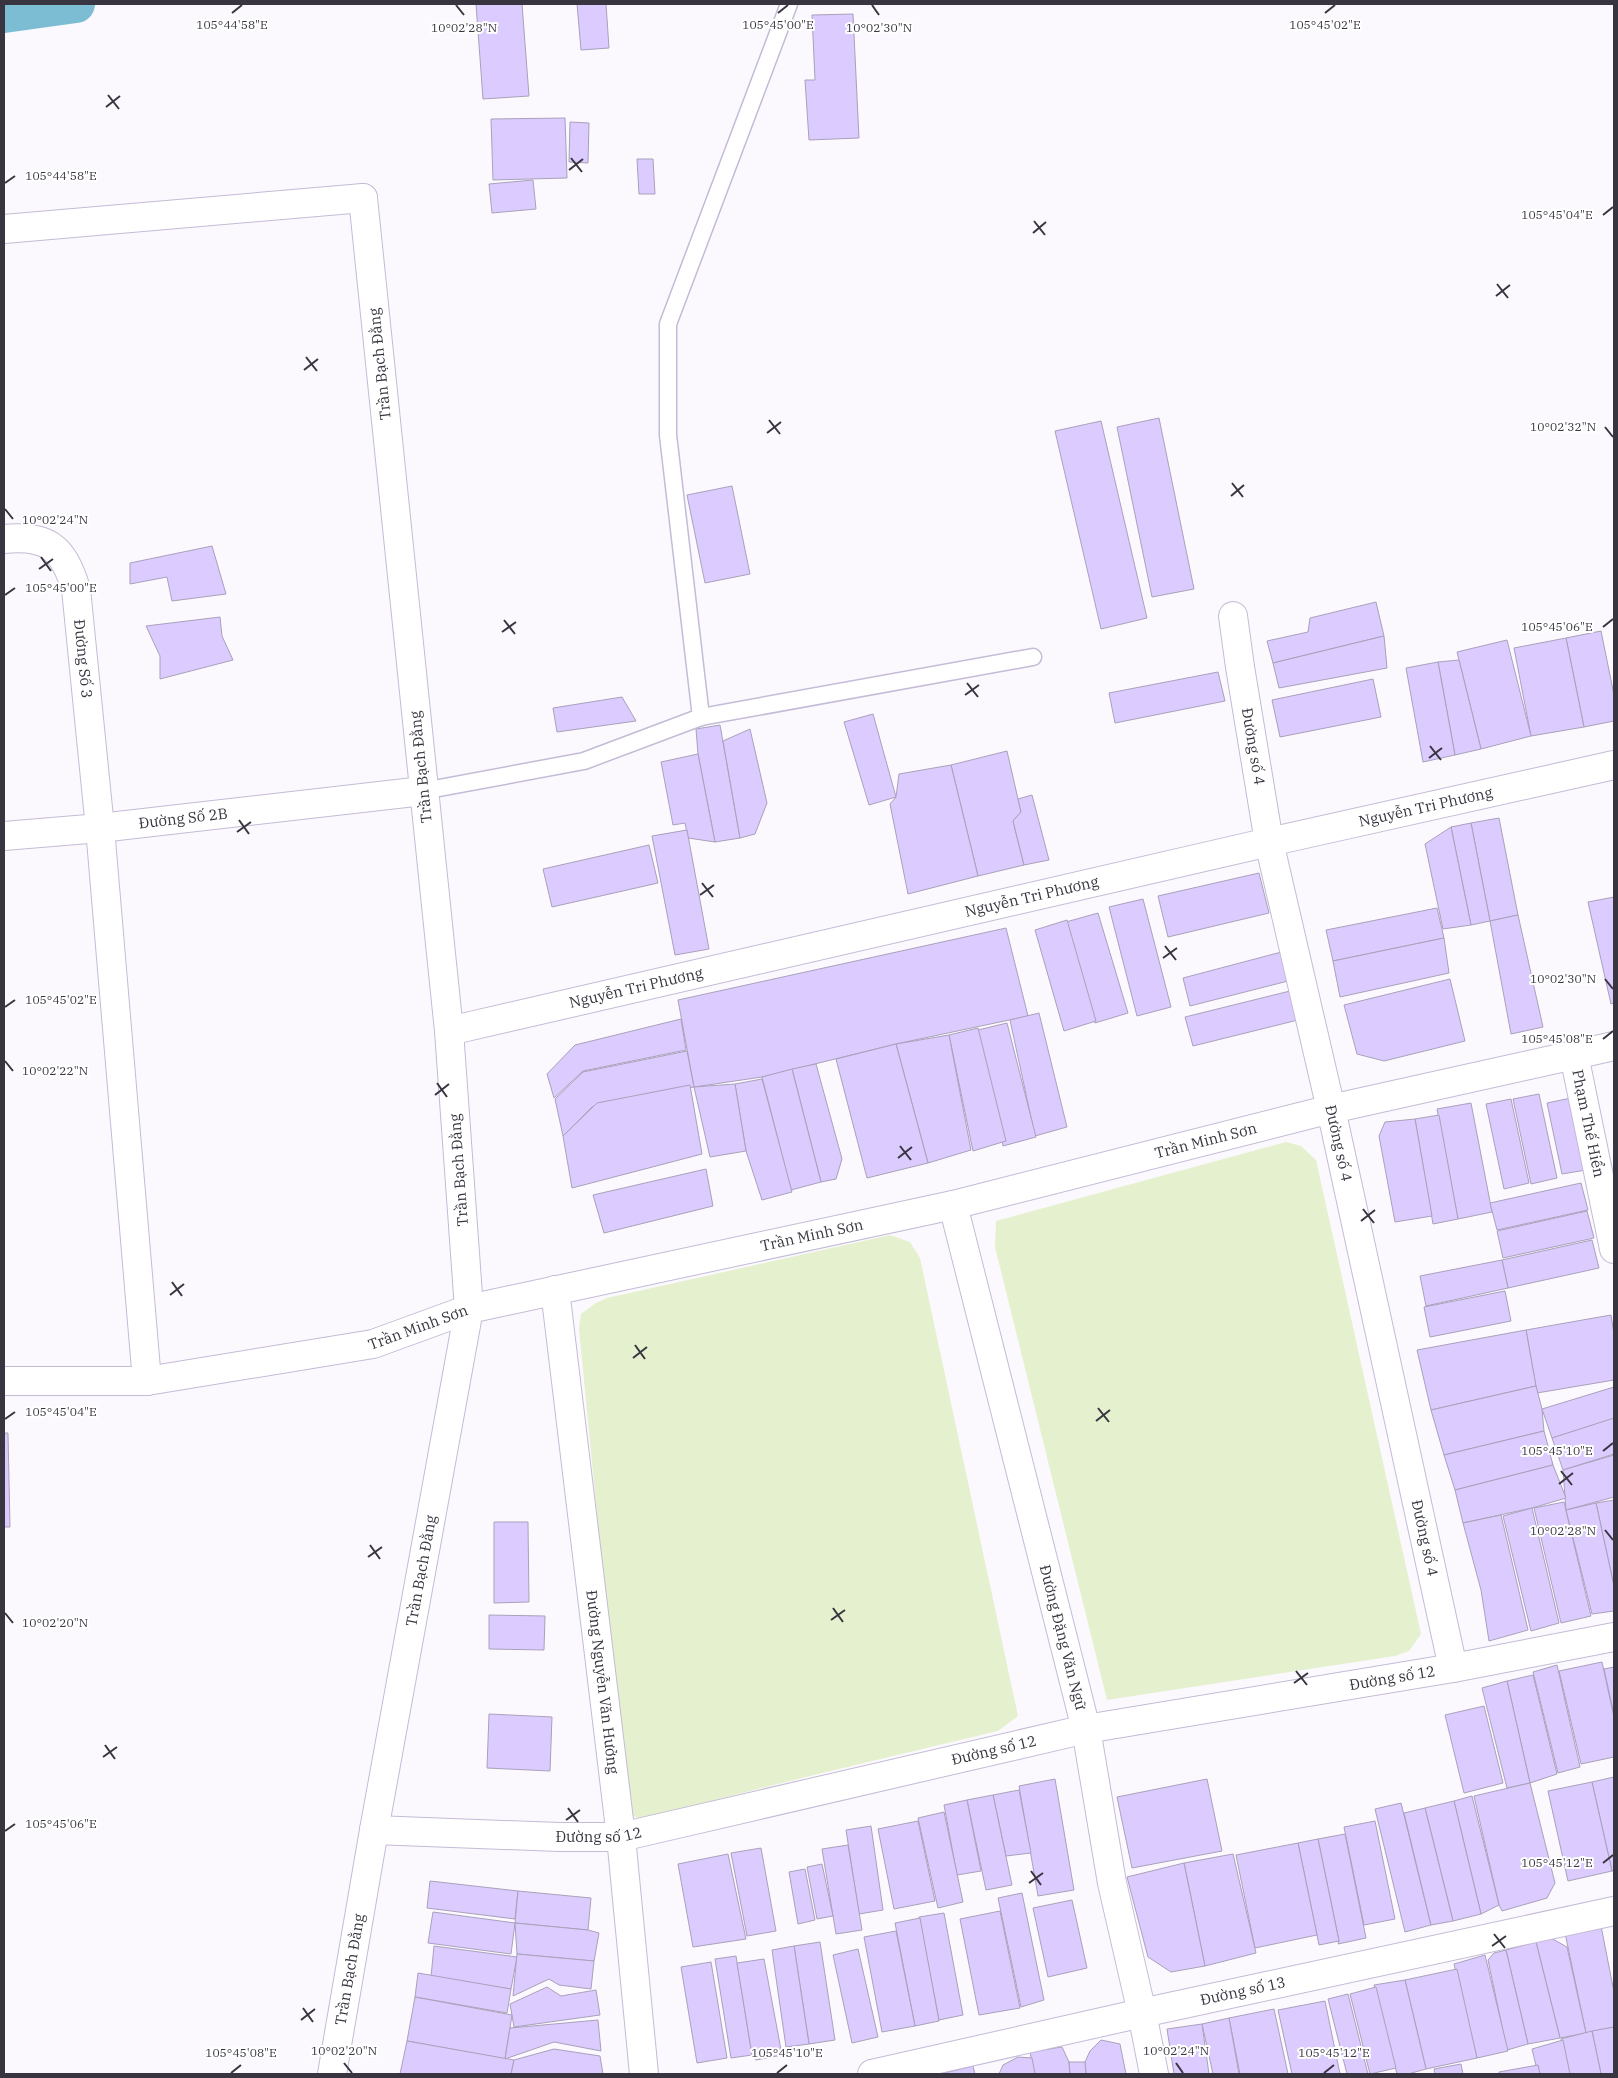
<svg xmlns="http://www.w3.org/2000/svg" width="1618" height="2078" font-family="'IBM Plex Serif',serif">
<style>
.green{fill:#e5f1ce}
.lines{fill:none;stroke-linecap:round;stroke-linejoin:round}
.canal{stroke:#7dbdd3;stroke-width:38}
.building{fill:#dccbff;stroke:#a9a1ba}
.service-casing{stroke:#c4bbd6;stroke-width:19}
.minor-casing{stroke:#c4bbd6;stroke-width:30}
.tertiary-casing{stroke:#c4bbd6;stroke-width:30}
.service{stroke:#fff;stroke-width:16}
.minor{stroke:#fff;stroke-width:28}
.tertiary{stroke:#fff;stroke-width:28}
.ticks{fill:none;stroke:#393540;stroke-width:2}
.labels{text-anchor:middle;stroke-width:4;stroke-linejoin:round;paint-order:stroke}
.street-label{font-size:15px;fill:#393540;stroke:#fff}
.ticks-label{font-size:12px;text-anchor:middle;fill:#393540;stroke:#fff;stroke-width:4;stroke-linejoin:round;paint-order:stroke}
</style>
<rect width="100%" height="100%" fill="#fbf9fe"/>
<!-- green -->
<g class="green">
<path d="M1286,1142l15,4 15,14 105,474 -12,17 -14,5 -288,44 -112,-453 1,-26z"/>
<path d="M890,1235l20,7 10,16 98,458 -20,15 -180,43 -163,41 -10,7 -19,-10 -47,-483 2,-15 15,-11 11,-5z"/>
</g>
<g class="lines">
<!-- canal -->
<path class="canal" d="M4,14l72,-10"/>
</g>
<!-- building -->
<g class="building">
<path d="M476,4h46l7,92 -46,3z"/>
<path d="M577,4h29l3,44 -28,2z"/>
<path d="M853,14l6,124 -50,2 -4,-60h10l-3,-65z"/>
<path d="M565,118l2,60 -74,2 -2,-61z"/>
<path d="M570,122l19,1 -1,40 -19,-1z"/>
<path d="M637,159h16l2,35h-16z"/>
<path d="M533,180l3,29 -44,4 -3,-29z"/>
<path d="M1159,418l35,171 -42,8 -35,-170z"/>
<path d="M1101,421l46,197 -46,11 -46,-198z"/>
<path d="M732,486l18,88 -45,9 -18,-88z"/>
<path d="M212,546l14,48 -54,7 -5,-24 -37,7v-21z"/>
<path d="M1376,602l8,34 -111,27 -6,-22 41,-9 2,-14z"/>
<path d="M220,617l2,19 11,24 -73,19v-23l-14,-30z"/>
<path d="M1601,631l13,64v26l-30,6 -18,-89z"/>
<path d="M1384,636l3,32 -108,20 -6,-25z"/>
<path d="M1566,638l18,89 -53,9 -17,-88z"/>
<path d="M1507,640l24,96 -50,13 -24,-97z"/>
<path d="M1459,660l22,89 -26,6 -17,-93z"/>
<path d="M1438,662l17,93 -32,7 -17,-94z"/>
<path d="M1218,672l7,29 -110,22 -6,-30z"/>
<path d="M1373,679l8,38 -101,20 -8,-37z"/>
<path d="M622,697l14,24 -79,11 -4,-24z"/>
<path d="M873,714l23,83 -27,8 -25,-83z"/>
<path d="M720,725l20,113 -25,4 -17,-88 -2,-25z"/>
<path d="M750,729l17,74 -12,31 -15,4 -17,-97z"/>
<path d="M1007,751l14,61 -8,9 11,44 -46,11 -27,-111z"/>
<path d="M698,754l17,88 -27,-4 -3,-15 -12,2 -12,-63z"/>
<path d="M951,765l27,111 -70,18 -18,-90 6,-7 3,-23z"/>
<path d="M1032,795l17,65 -25,5 -11,-44 8,-9 -3,-13z"/>
<path d="M1499,818l19,97 -28,6 -19,-98z"/>
<path d="M1471,823l19,98 -19,4 -20,-98z"/>
<path d="M1451,827l20,98 -28,4 -18,-85z"/>
<path d="M687,830l22,119 -34,6 -23,-119z"/>
<path d="M649,845l9,38 -106,24 -9,-38z"/>
<path d="M1259,873l10,40 -101,24 -10,-41z"/>
<path d="M1614,897v106l-3,1 -23,-102z"/>
<path d="M1143,899l28,108 -34,9 -28,-109z"/>
<path d="M1437,908l7,30 -111,23 -7,-31z"/>
<path d="M1098,913l30,100 -33,10 -29,-101z"/>
<path d="M1518,915l25,112 -32,7 -21,-113z"/>
<path d="M1067,920l29,101 -32,10 -29,-101z"/>
<path d="M1006,928l22,88 -132,28 -134,33 -68,10 -16,-87z"/>
<path d="M1444,938l5,35 -109,24 -7,-36z"/>
<path d="M1289,950l7,29 -106,27 -7,-28z"/>
<path d="M1450,979l15,62 -81,20 -27,-7 -13,-49z"/>
<path d="M1290,991l8,29 -105,26 -8,-29z"/>
<path d="M1039,1013l28,114 -32,9 -25,-116z"/>
<path d="M681,1019l5,31 -103,21 -29,27 -7,-24 28,-29z"/>
<path d="M1007,1023l29,114 -33,9 -25,-116z"/>
<path d="M978,1028l28,113 -33,10 -24,-116z"/>
<path d="M949,1035l22,115 -43,13 -32,-119z"/>
<path d="M896,1044l32,119 -61,15 -31,-119z"/>
<path d="M687,1051l7,36 -102,20 -29,29 -8,-37 28,-27z"/>
<path d="M816,1064l26,95 -6,20 -15,3 -29,-113z"/>
<path d="M792,1069l29,113 -30,8 -29,-113z"/>
<path d="M762,1079l30,113 -30,8 -16,-49 -11,-67z"/>
<path d="M735,1084l11,67 -36,6 -16,-70z"/>
<path d="M690,1085l12,69 -130,34 -9,-52 34,-33z"/>
<path d="M1539,1094l18,84 -26,6 -18,-85z"/>
<path d="M1571,1098l15,72 -24,4 -15,-71z"/>
<path d="M1511,1099l18,84 -25,6 -18,-85z"/>
<path d="M1471,1103l21,109 -34,7 -21,-110z"/>
<path d="M1439,1115l19,104 -25,5 -18,-105z"/>
<path d="M1415,1119l17,97 -37,6 -16,-86 6,-14z"/>
<path d="M706,1169l7,37 -109,27 -11,-38z"/>
<path d="M1581,1183l7,27 -91,20 -7,-27z"/>
<path d="M1587,1211l7,27 -91,20 -6,-27z"/>
<path d="M1592,1240l7,28 -91,20 -6,-28z"/>
<path d="M1502,1260l6,28 -82,18 -6,-30z"/>
<path d="M1505,1291l6,30 -81,16 -6,-30z"/>
<path d="M1611,1315l3,19v46l-77,13 -11,-63z"/>
<path d="M1526,1330l10,56 -105,24 -14,-60z"/>
<path d="M1536,1386l6,23 2,22 -100,24 -13,-45z"/>
<path d="M1614,1387v32l-62,19 -10,-29z"/>
<path d="M1614,1418v36l-51,16 -11,-32z"/>
<path d="M1544,1431l9,34 -98,25 -11,-35z"/>
<path d="M4,1433h4l2,94h-6z"/>
<path d="M1614,1455v42l-48,13 -3,-40z"/>
<path d="M1553,1465l13,33 -34,10 -69,15 -8,-33z"/>
<path d="M1614,1500v86l-18,-83z"/>
<path d="M1564,1502l27,114 -30,7 -27,-115z"/>
<path d="M1596,1503l18,83v25l-22,3 -26,-104z"/>
<path d="M1532,1508l27,115 -28,8 -28,-115z"/>
<path d="M1501,1515l27,115 -39,11 -8,-51 -18,-67z"/>
<path d="M494,1522h34l1,80 -35,1z"/>
<path d="M489,1615l56,1 -1,34 -55,-1z"/>
<path d="M1602,1662l12,55v40l-33,7 -22,-93z"/>
<path d="M1557,1665l23,102 -22,6 -25,-101z"/>
<path d="M1614,1667v48l-10,-46z"/>
<path d="M1533,1675l24,99 -27,9 -23,-102z"/>
<path d="M1507,1681l23,102 -23,5 -25,-100z"/>
<path d="M1484,1706l19,77 -39,10 -19,-78z"/>
<path d="M489,1714l63,3 -2,54 -63,-3z"/>
<path d="M1614,1777v94h-2l-20,-89z"/>
<path d="M1055,1779l19,111 -36,6 -19,-110z"/>
<path d="M1207,1779l15,72 -90,17 -15,-71z"/>
<path d="M1592,1782l20,89 -44,10 -20,-90z"/>
<path d="M1530,1783l25,100 -8,15 -45,13 -3,-6 -25,-109z"/>
<path d="M1019,1790l12,63 -25,3 -13,-61z"/>
<path d="M993,1795l19,90 -26,5 -19,-90z"/>
<path d="M1472,1796l27,109 -18,9 -27,-113z"/>
<path d="M967,1800l14,71 -24,4 -13,-70z"/>
<path d="M1454,1801l27,113 -28,7 -28,-113z"/>
<path d="M1401,1803l30,122 -26,7 -30,-123z"/>
<path d="M1425,1808l28,113 -22,4 -27,-112z"/>
<path d="M944,1812l19,90 -25,6 -20,-90z"/>
<path d="M918,1821l17,80 -41,8 -16,-80z"/>
<path d="M1375,1821l20,98 -31,6 -20,-98z"/>
<path d="M871,1826l12,84 -24,4 -13,-84z"/>
<path d="M1345,1834l21,104 -28,6 1,-3 -21,-102z"/>
<path d="M1318,1839l21,102 -20,4 -21,-102z"/>
<path d="M1298,1843l19,92 -62,13 -19,-93z"/>
<path d="M848,1845l14,85 -26,4 -14,-85z"/>
<path d="M761,1848l15,83 -29,5 -16,-83z"/>
<path d="M728,1854l18,85 -53,8 -15,-83z"/>
<path d="M1233,1854l23,99 -51,13 -21,-103z"/>
<path d="M1184,1863l21,103 -34,6 -23,-15 -21,-80z"/>
<path d="M822,1864l11,52 -16,3 -10,-52z"/>
<path d="M805,1869l10,51 -17,4 -9,-52z"/>
<path d="M430,1881l88,10 -3,28 -88,-11z"/>
<path d="M518,1891l73,7 -3,32 -73,-7z"/>
<path d="M1022,1893l22,107 -23,7 -23,-109z"/>
<path d="M1072,1900l15,68 -39,9 -15,-69z"/>
<path d="M1000,1911l20,97 -41,7 -19,-96z"/>
<path d="M433,1912l82,11 -4,31 -83,-11z"/>
<path d="M944,1913l19,102 -24,5 -20,-103z"/>
<path d="M920,1918l19,103 -24,5 -20,-103z"/>
<path d="M515,1923l73,7 11,3 -5,28 -77,-7z"/>
<path d="M1601,1926l13,66v35l-28,6 -21,-100z"/>
<path d="M896,1931l19,95 -33,6 -18,-95z"/>
<path d="M1551,1938l16,9 19,86 -26,5 -24,-96z"/>
<path d="M820,1942l15,98 -26,4 -15,-98z"/>
<path d="M1536,1942l24,96 -32,6 -22,-94z"/>
<path d="M434,1946l83,11 -6,32 -80,-12z"/>
<path d="M794,1946l15,98 -23,3 -14,-97z"/>
<path d="M858,1949l20,88 -26,6 -19,-88z"/>
<path d="M1506,1950l22,94 -21,6 -19,-90 6,-7z"/>
<path d="M517,1954l77,7 -3,28 -32,-4 -10,-6 -36,17z"/>
<path d="M1485,1955l23,96 -31,7 -23,-94z"/>
<path d="M736,1956l16,99 -21,3 -16,-99z"/>
<path d="M764,1959l18,96 -26,5 -4,-5 -15,-92z"/>
<path d="M711,1962l16,96 -30,5 -16,-96z"/>
<path d="M1457,1969l20,89 -51,11 -21,-89z"/>
<path d="M418,1973l93,16 -4,24 -92,-16z"/>
<path d="M1405,1980l21,89 -18,5h-11l-23,-89z"/>
<path d="M547,1987l14,9 35,-6 4,25 -86,12 -4,-23z"/>
<path d="M1376,1987l20,81 -26,6 -20,-80z"/>
<path d="M1348,1994l20,80h-21l-19,-75z"/>
<path d="M415,1997l97,18 -7,44 -98,-18z"/>
<path d="M1325,2001l15,73h-48l-14,-64z"/>
<path d="M1274,2009l14,65h-48l-11,-56z"/>
<path d="M1229,2018l10,56h-26l-11,-50z"/>
<path d="M598,2020l3,31 -47,-9 -49,17 5,-31z"/>
<path d="M1202,2024l7,50h-35l-7,-45z"/>
<path d="M1614,2027v47h-13l-9,-43z"/>
<path d="M1592,2031l9,43h-32l-8,-35z"/>
<path d="M1101,2040l19,4 6,30h-40l-1,-12 5,-11z"/>
<path d="M1563,2040l7,34h-32l-6,-25z"/>
<path d="M407,2041l107,19 -3,14h-111z"/>
<path d="M1062,2047l7,15 1,12h-36l-4,-22z"/>
<path d="M554,2049l46,7 3,18h-92l3,-14z"/>
<path d="M1018,2057l14,1 3,16h-36l4,-9z"/>
<path d="M1069,2062h16l1,12h-16z"/>
<path d="M1461,2064l2,10h-28l-1,-5z"/>
<path d="M1538,2065l2,9h-41v-2z"/>
<path d="M973,2066l2,8h-35z"/>
</g>
<g class="lines">
<!-- service casing -->
<g class="service-casing">
<g id="service">
<path d="M701,717l-33,-282v-111l121,-320"/>
<path d="M423,791l161,-30 117,-44 332,-60"/>
</g>
</g>
<!-- minor casing -->
<g class="minor-casing">
<g id="minor">
<path d="M4,229l359,-31"/>
<path id="s1" d="M4,539c44,-4 59,8 72,50l24,239 47,553"/>
<path id="s2" d="M1233,616l7,51 29,175 62,267 122,559"/>
<path id="s3" d="M4,836l96,-8 323,-37"/>
<path id="s4" d="M449,1031l820,-189 345,-77"/>
<path id="s5" d="M1574,1055l40,194"/>
<path id="s6" d="M953,1205l133,524 26,154 30,130 12,61"/>
<path id="s7" d="M555,1290l66,547 23,237"/>
<path id="s8" d="M4,1381h143l226,-37 96,-35 484,-104 378,-96 283,-63"/>
<path id="s9" d="M374,1830l185,7h62l465,-108 367,-61 161,-31"/>
<path id="s10" d="M872,2074l270,-61 472,-102"/>
</g>
</g>
<!-- tertiary casing -->
<g class="tertiary-casing">
<g id="tertiary">
<path id="s11" d="M332,2074l42,-244 95,-521 -20,-278 -86,-833"/>
</g>
</g>
<!-- service -->
<use href="#service" class="service"/>
<!-- minor -->
<use href="#minor" class="minor"/>
<!-- tertiary -->
<use href="#tertiary" class="tertiary"/>
</g>
<!-- ticks -->
<path class="ticks" d="M456,5l8,10M872,5l7,10M232,13l10,-8M778,13l10,-8M1325,13l10,-8M108,95l11,14M106,107l14,-11M571,158l11,14M569,170l14,-11M5,183l10,-7M1603,215l10,-8M1034,221l11,14M1033,233l13,-11M1497,284l11,14M1496,296l14,-11M306,357l11,14M304,370l14,-11M769,420l11,14M1605,427l8,10M767,433l14,-11M1232,483l11,14M1231,496l13,-11M5,509l8,10M41,557l10,14M39,569l14,-10M5,595l10,-7M504,620l11,14M1603,627l10,-8M502,632l14,-10M967,683l11,14M965,695l14,-10M1430,746l11,14M1429,758l13,-10M239,820l10,14M237,832l14,-10M702,883l11,14M700,895l14,-10M1165,946l11,14M1163,958l14,-10M1605,979l8,10M5,1007l10,-7M1603,1039l10,-8M5,1061l8,10M437,1083l10,14M435,1095l14,-11M900,1146l11,14M898,1158l14,-11M1363,1209l11,14M1361,1221l14,-11M172,1282l10,14M170,1295l14,-11M635,1345l10,14M633,1358l14,-11M1098,1408l11,14M5,1419l10,-7M1096,1421l14,-11M1603,1451l10,-8M1561,1471l11,14M1559,1484l14,-11M1605,1530l8,10M370,1545l10,14M368,1557l14,-10M833,1608l10,14M5,1613l8,10M831,1620l14,-10M1296,1671l11,14M1294,1683l14,-10M105,1745l10,14M103,1757l14,-10M568,1808l10,14M566,1820l14,-10M5,1831l10,-7M1603,1863l10,-8M1031,1871l10,14M1029,1883l14,-10M1494,1934l11,14M1492,1946l14,-10M303,2008l10,14M301,2020l14,-11M344,2063l8,10M1176,2063l7,10M231,2073l10,-8M777,2073l10,-8M1324,2073l10,-8"/>
<g class="labels">
<!-- street labels -->
<g class="street-label">
<text transform="translate(380 364) rotate(-96)" y="5">Trần Bạch Đằng</text>
<text dy="5" stroke="none"><textPath href="#s1" startOffset="169">Đường Số 3</textPath></text>
<text dy="5" stroke="none"><textPath href="#s2" startOffset="132">Đường số 4</textPath></text>
<text transform="translate(421 767) rotate(-96)" y="5">Trần Bạch Đằng</text>
<text dy="5" stroke="none"><textPath href="#s4" startOffset="1002">Nguyễn Tri Phương</textPath></text>
<text dy="5" stroke="none"><textPath href="#s3" startOffset="180">Đường Số 2B</textPath></text>
<text dy="5" stroke="none"><textPath href="#s4" startOffset="598">Nguyễn Tri Phương</textPath></text>
<text dy="5" stroke="none"><textPath href="#s4" startOffset="192">Nguyễn Tri Phương</textPath></text>
<text dy="5" stroke="none"><textPath href="#s5" startOffset="70">Phạm Thế Hiển</textPath></text>
<text dy="5" stroke="none"><textPath href="#s8" startOffset="1230">Trần Minh Sơn</textPath></text>
<text dy="5" stroke="none"><textPath href="#s2" startOffset="538">Đường số 4</textPath></text>
<text transform="translate(459 1170) rotate(-94)" y="5">Trần Bạch Đằng</text>
<text dy="5" stroke="none"><textPath href="#s8" startOffset="825">Trần Minh Sơn</textPath></text>
<text dy="5" stroke="none"><textPath href="#s8" startOffset="420">Trần Minh Sơn</textPath></text>
<text dy="5" stroke="none"><textPath href="#s2" startOffset="942">Đường số 4</textPath></text>
<text dy="5" stroke="none"><textPath href="#s11" startOffset="511">Trần Bạch Đằng</textPath></text>
<text dy="5" stroke="none"><textPath href="#s6" startOffset="446">Đường Đặng Văn Ngữ</textPath></text>
<text dy="5" stroke="none"><textPath href="#s9" startOffset="1035">Đường số 12</textPath></text>
<text dy="5" stroke="none"><textPath href="#s7" startOffset="395">Đường Nguyễn Văn Hưởng</textPath></text>
<text dy="5" stroke="none"><textPath href="#s9" startOffset="630">Đường số 12</textPath></text>
<text dy="5" stroke="none"><textPath href="#s9" startOffset="225">Đường số 12</textPath></text>
<text dy="5" stroke="none"><textPath href="#s11" startOffset="106">Trần Bạch Đằng</textPath></text>
<text dy="5" stroke="none"><textPath href="#s10" startOffset="380">Đường số 13</textPath></text>
</g>
</g>
<g class="ticks-label">
<text x="232" y="29">105°44'58"E</text>
<text x="778" y="29">105°45'00"E</text>
<text x="1325" y="29">105°45'02"E</text>
<text x="464" y="32">10°02'28"N</text>
<text x="879" y="32">10°02'30"N</text>
<text x="61" y="180">105°44'58"E</text>
<text x="1557" y="219">105°45'04"E</text>
<text x="1563" y="431">10°02'32"N</text>
<text x="55" y="524">10°02'24"N</text>
<text x="61" y="592">105°45'00"E</text>
<text x="1557" y="631">105°45'06"E</text>
<text x="1563" y="983">10°02'30"N</text>
<text x="61" y="1004">105°45'02"E</text>
<text x="1557" y="1043">105°45'08"E</text>
<text x="55" y="1075">10°02'22"N</text>
<text x="61" y="1416">105°45'04"E</text>
<text x="1557" y="1455">105°45'10"E</text>
<text x="1563" y="1535">10°02'28"N</text>
<text x="55" y="1627">10°02'20"N</text>
<text x="61" y="1828">105°45'06"E</text>
<text x="1557" y="1867">105°45'12"E</text>
<text x="344" y="2055">10°02'20"N</text>
<text x="1176" y="2055">10°02'24"N</text>
<text x="241" y="2057">105°45'08"E</text>
<text x="787" y="2057">105°45'10"E</text>
<text x="1334" y="2057">105°45'12"E</text>
</g>
<!-- border -->
<rect width="1618" height="2078" fill="none" stroke="#393540" stroke-width="10"/>
</svg>
